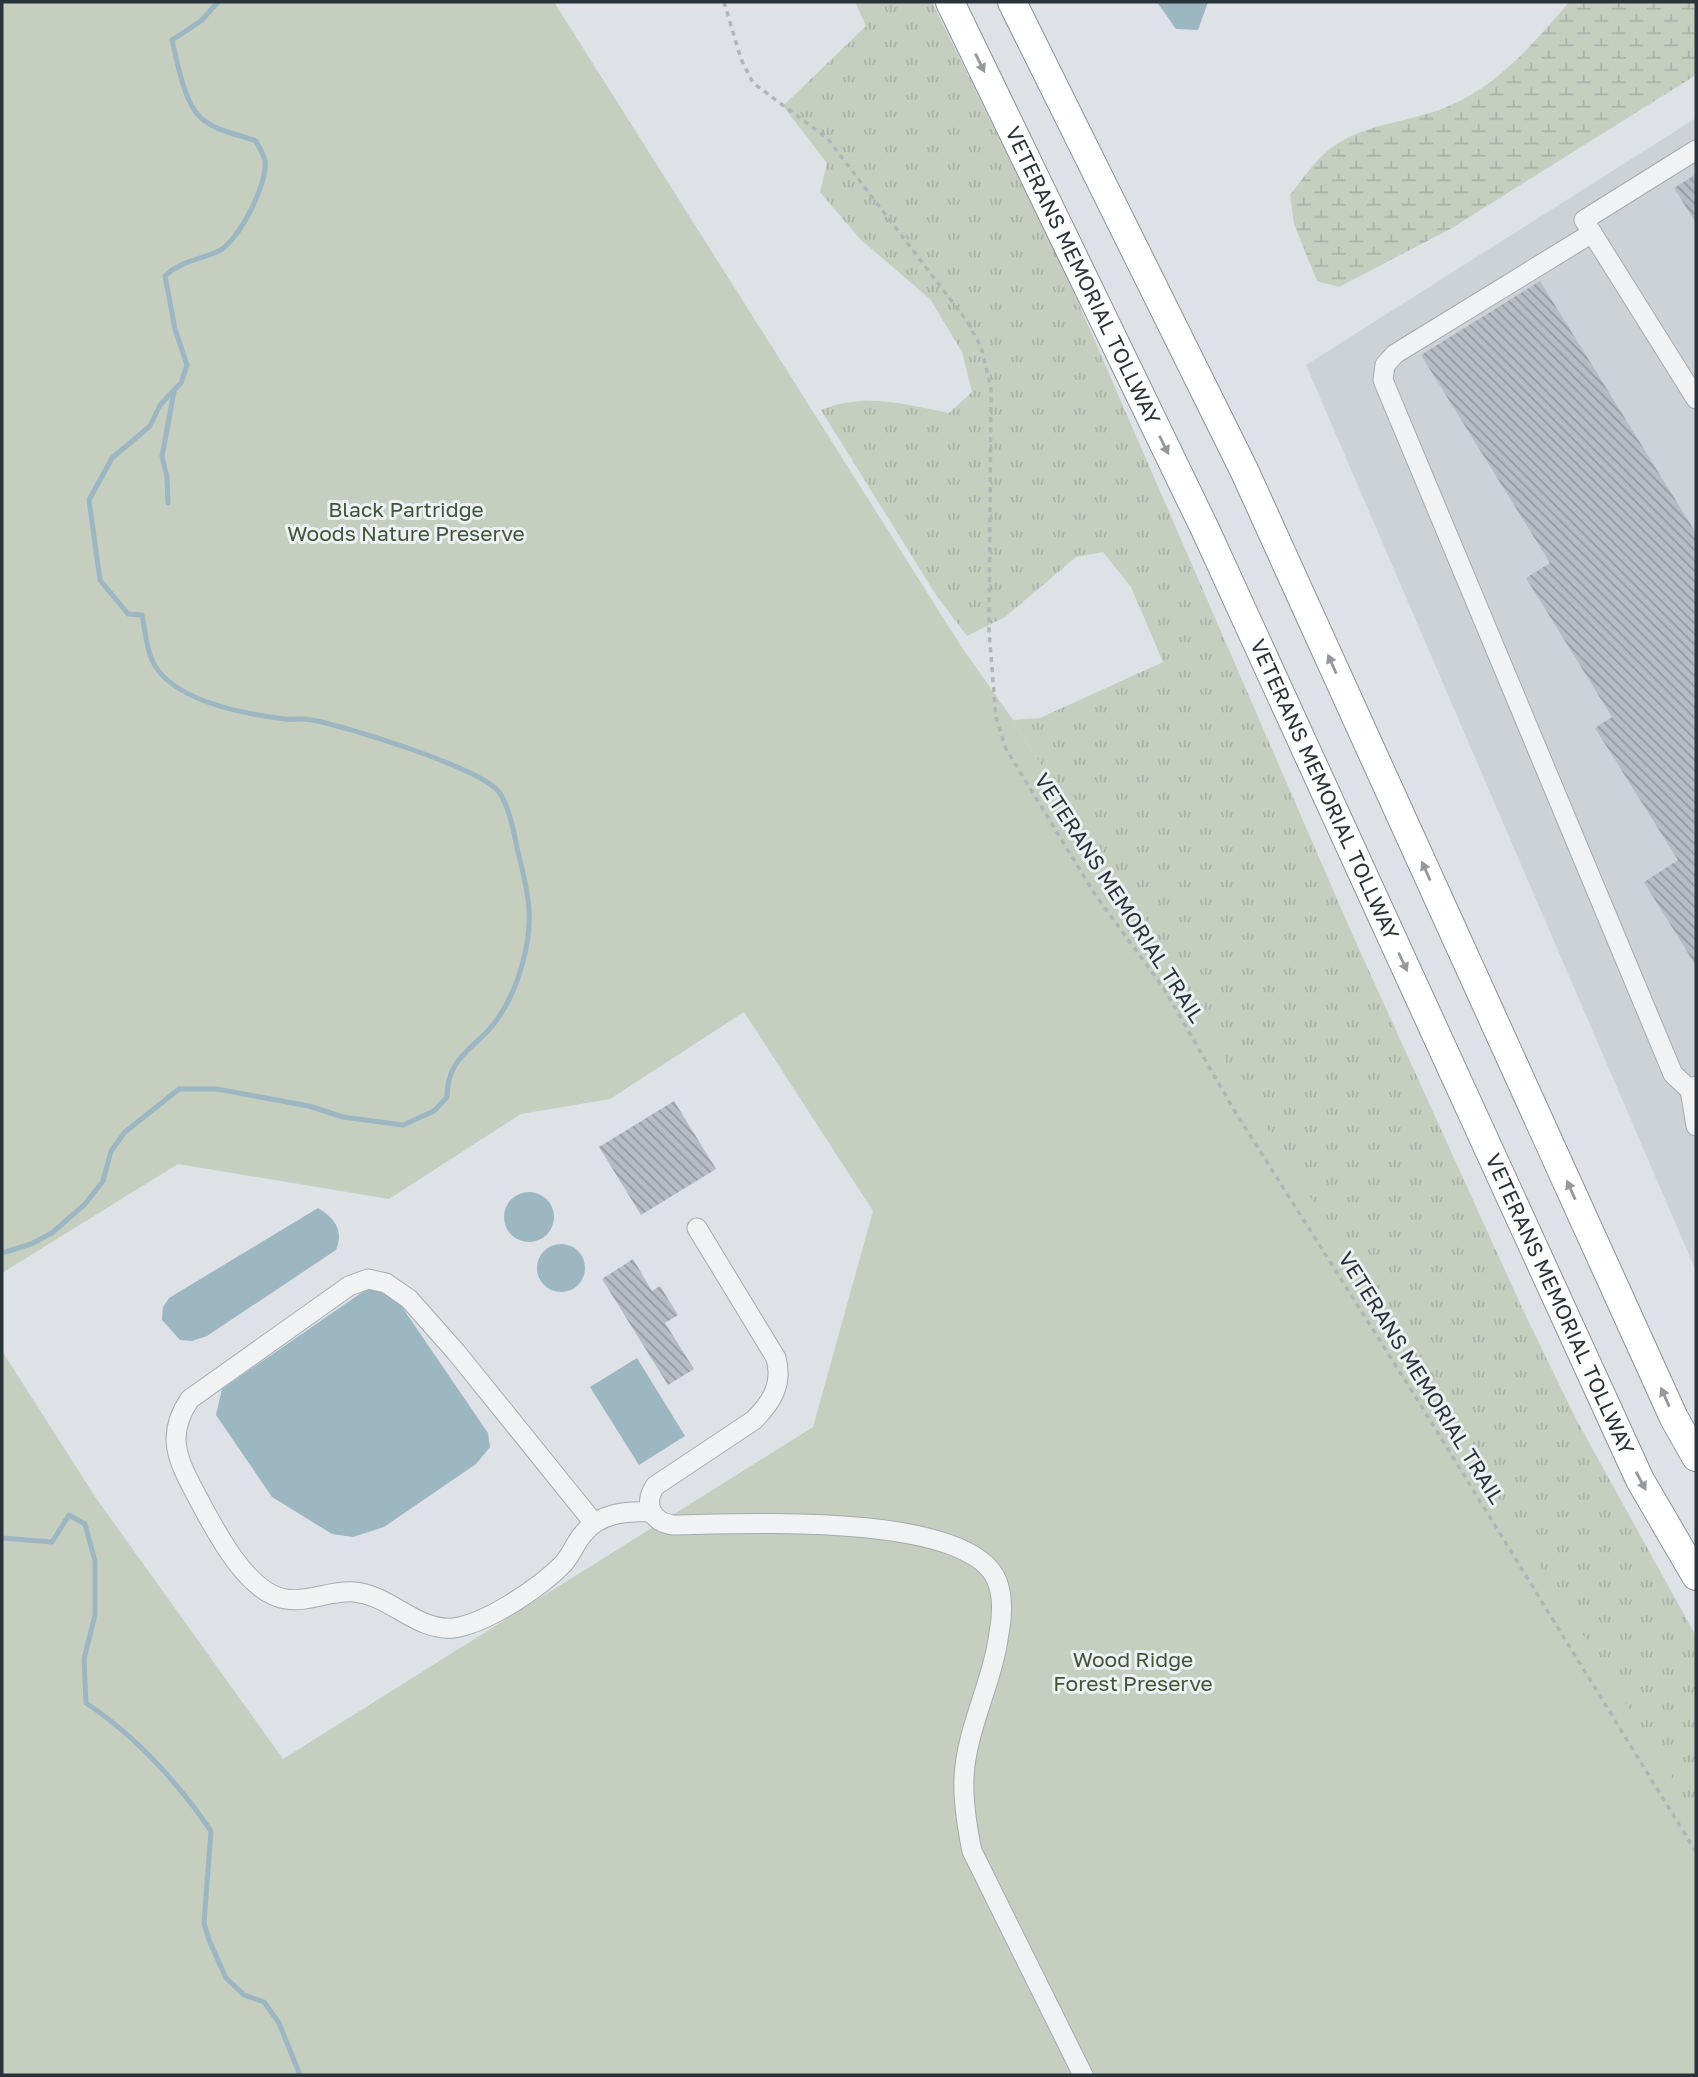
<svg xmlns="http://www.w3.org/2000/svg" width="1698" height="2077" font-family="'Golos Text',sans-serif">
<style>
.built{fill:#ccd2d6}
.grass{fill:url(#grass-tufts)}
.wetland{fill:url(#wetland-marsh)}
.green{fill:#c6cec0}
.water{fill:#9cb6c2}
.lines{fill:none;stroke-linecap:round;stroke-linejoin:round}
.stream{stroke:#9cb6c2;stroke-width:5}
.building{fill:url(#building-back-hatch)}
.minor-casing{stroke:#a4aaaf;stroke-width:21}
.highway-casing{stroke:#87929a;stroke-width:30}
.path{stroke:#b0b5b8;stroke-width:3.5;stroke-dasharray:5 5;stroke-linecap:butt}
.minor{stroke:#f0f2f4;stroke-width:19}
.highway{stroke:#fff;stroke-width:28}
.oneway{fill:#94999c}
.labels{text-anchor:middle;stroke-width:6;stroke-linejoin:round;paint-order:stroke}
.street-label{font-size:21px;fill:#29333a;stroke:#edf1f3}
.park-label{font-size:21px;fill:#435438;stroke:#edf1f3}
</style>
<defs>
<pattern id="grass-tufts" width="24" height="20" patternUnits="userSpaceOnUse" patternTransform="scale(1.75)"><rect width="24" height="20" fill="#c6cec0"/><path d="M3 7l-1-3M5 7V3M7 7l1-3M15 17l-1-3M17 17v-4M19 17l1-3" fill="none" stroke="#aab1a6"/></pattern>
<pattern id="wetland-marsh" width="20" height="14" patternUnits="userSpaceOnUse" patternTransform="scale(1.75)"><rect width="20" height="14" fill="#c6cec0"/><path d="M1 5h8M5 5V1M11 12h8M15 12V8" fill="none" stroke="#aab1a6"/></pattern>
<pattern id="building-back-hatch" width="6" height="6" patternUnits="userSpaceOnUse" patternTransform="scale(1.75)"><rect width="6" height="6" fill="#b6bcc2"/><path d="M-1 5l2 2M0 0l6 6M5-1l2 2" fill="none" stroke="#94999f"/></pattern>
</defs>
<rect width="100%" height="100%" fill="#dee2e6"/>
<!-- built -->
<path class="built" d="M1696,118v1153l-390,-906z"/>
<!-- grass -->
<path class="grass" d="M855,2h77l132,268 290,668 169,372 53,109 120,217v439l-638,-1283 -45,-72 27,-2 123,-56 -32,-75 -28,-35 -27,5 -71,60 -38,19 -31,-41 -115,-185c43,-18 84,-6 128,3l23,-21 -10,-40 -32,-53 -70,-60 -40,-47 7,-29 -44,-57 83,-80z"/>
<!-- wetland -->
<path class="wetland" d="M1569,2h127v73l-244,153 -113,59 -22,-6 -23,-57 -4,-29c11,-14 22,-30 34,-41 35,-32 84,-30 125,-48 50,-21 86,-64 120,-104z"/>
<!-- green -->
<path class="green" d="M2,2h552l407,644 52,74 683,1096v259h-1694v-724l94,147 187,261 530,-332 60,-216 -129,-199 -134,87 -89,15 -132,85 -211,-35 -176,109z"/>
<!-- water -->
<g class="water">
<path d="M1157,2h51l-10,28 -22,-1z"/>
<circle cx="529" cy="1217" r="25"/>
<path d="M318,1208c17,10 26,23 18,42l-129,86 -15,5 -12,-1 -18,-20 1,-13 6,-9z"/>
<circle cx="561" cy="1268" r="24"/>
<path d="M376,1288l24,16 88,129 2,14 -14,17 -92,63 -31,10 -21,-3 -60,-37 -56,-82 6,-26 142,-98z"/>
<path d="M637,1358l48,78 -46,29 -49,-78z"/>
</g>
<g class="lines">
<!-- stream -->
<g class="stream">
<path d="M168,503l-1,-26 -5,-21 12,-64"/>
<path d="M2,1253l29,-9 21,-11 33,-29 18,-23 8,-30 14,-19 54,-43h38l92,17 34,11 60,8 31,-14 13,-14c0,-45 35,-50 55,-85 17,-27 29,-70 27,-102 -1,-20 -7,-42 -12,-62 -3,-17 -8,-42 -18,-56 -18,-24 -154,-66 -187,-72 -9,-2 -18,0 -27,-1 -40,-5 -112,-17 -132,-57 -7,-13 -8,-33 -11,-47l-14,-1 -28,-34 -11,-80 23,-42 38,-32 10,-21 21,-22 6,-18 -12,-36 -10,-53c16,-15 34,-16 54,-25 20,-10 49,-68 46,-90 -1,-7 -7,-15 -9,-20 -18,-7 -42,-10 -56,-24 -16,-15 -23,-56 -28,-77l29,-19 17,-19"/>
<path d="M2,1538l50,4 17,-27 16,9 10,37v54l-11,44 2,44c51,34 90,77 125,128l-7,92 5,17 17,38 18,17 20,7 15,21 21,52"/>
</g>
</g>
<!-- building -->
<g class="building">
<path d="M1696,174v49l-22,-35z"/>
<path d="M1540,281l156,252v433l-52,-84 34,-22 -83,-132 17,-11 -86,-139 24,-15 -129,-208z"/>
<path d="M674,1101l42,68 -75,46 -42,-68z"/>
<path d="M633,1259l19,32 8,-5 18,29 -13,8 29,46 -26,16 -66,-106z"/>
</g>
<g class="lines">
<!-- minor casing -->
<g class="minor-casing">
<g id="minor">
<path d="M1696,150l-112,70 112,179"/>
<path d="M1592,233l-197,121 -10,11 -2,15 290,694 17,16"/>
<path d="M1696,1086l-6,4 6,36"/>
<path d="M697,1228l79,130c7,26 -4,44 -22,62l-99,66c-12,19 -3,36 18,39 65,-1 297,-14 324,56 6,15 5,36 2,52 -6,49 -33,96 -35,145 -1,24 3,49 8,73l111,224"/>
<path d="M594,1523l-138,-171 -47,-53 -23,-16 -18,-4 -19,7 -159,113c-27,39 -10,65 10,103 16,30 48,92 86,97 22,4 45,-9 68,-7 36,3 62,39 99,36 33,-4 86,-40 109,-63 9,-9 13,-22 21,-31 16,-21 43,-23 68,-22"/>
</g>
</g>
<!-- highway casing -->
<g class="highway-casing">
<g id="highway">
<path id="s1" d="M950,2l255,527 435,951 56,96"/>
<path d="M1012,2l232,468 430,948 22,39"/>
</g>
</g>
<!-- path -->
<path class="path" d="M724,2l17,57 12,24 74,55 140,183 14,26 10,41 -2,243 7,87 10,31 90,147 67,91 71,123 188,297 274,445"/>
<!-- minor -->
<use href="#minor" class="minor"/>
<!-- highway -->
<use href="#highway" class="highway"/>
</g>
<!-- one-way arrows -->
<defs><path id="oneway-solid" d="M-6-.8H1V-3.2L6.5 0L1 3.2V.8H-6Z" transform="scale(1.75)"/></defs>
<g class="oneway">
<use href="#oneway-solid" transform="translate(980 63) rotate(64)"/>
<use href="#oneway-solid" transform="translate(1164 445) rotate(64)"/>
<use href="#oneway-solid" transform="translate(1332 664) rotate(-114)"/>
<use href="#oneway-solid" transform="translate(1426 871) rotate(-114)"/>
<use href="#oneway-solid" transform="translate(1403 962) rotate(65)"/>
<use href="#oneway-solid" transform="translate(1571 1190) rotate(-114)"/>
<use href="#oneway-solid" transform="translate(1665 1397) rotate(-114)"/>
<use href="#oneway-solid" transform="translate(1641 1481) rotate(62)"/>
</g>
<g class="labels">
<!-- street labels -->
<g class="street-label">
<text dy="7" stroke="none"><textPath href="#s1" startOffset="304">VETERANS MEMORIAL TOLLWAY</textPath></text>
<text dy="7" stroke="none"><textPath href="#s1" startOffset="872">VETERANS MEMORIAL TOLLWAY</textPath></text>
<text transform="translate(1119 898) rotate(57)" y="7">VETERANS MEMORIAL TRAIL</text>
<text dy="7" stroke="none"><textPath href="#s1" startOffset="1438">VETERANS MEMORIAL TOLLWAY</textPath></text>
<text transform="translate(1421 1378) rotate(58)" y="7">VETERANS MEMORIAL TRAIL</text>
</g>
<!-- park labels -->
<g class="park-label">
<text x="406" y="517">Black Partridge<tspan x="406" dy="24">Woods Nature Preserve</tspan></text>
<text x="1133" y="1667">Wood Ridge<tspan x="1133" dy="24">Forest Preserve</tspan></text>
</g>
</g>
<!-- border -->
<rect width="1698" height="2077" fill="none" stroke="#29333a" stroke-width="7"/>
</svg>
